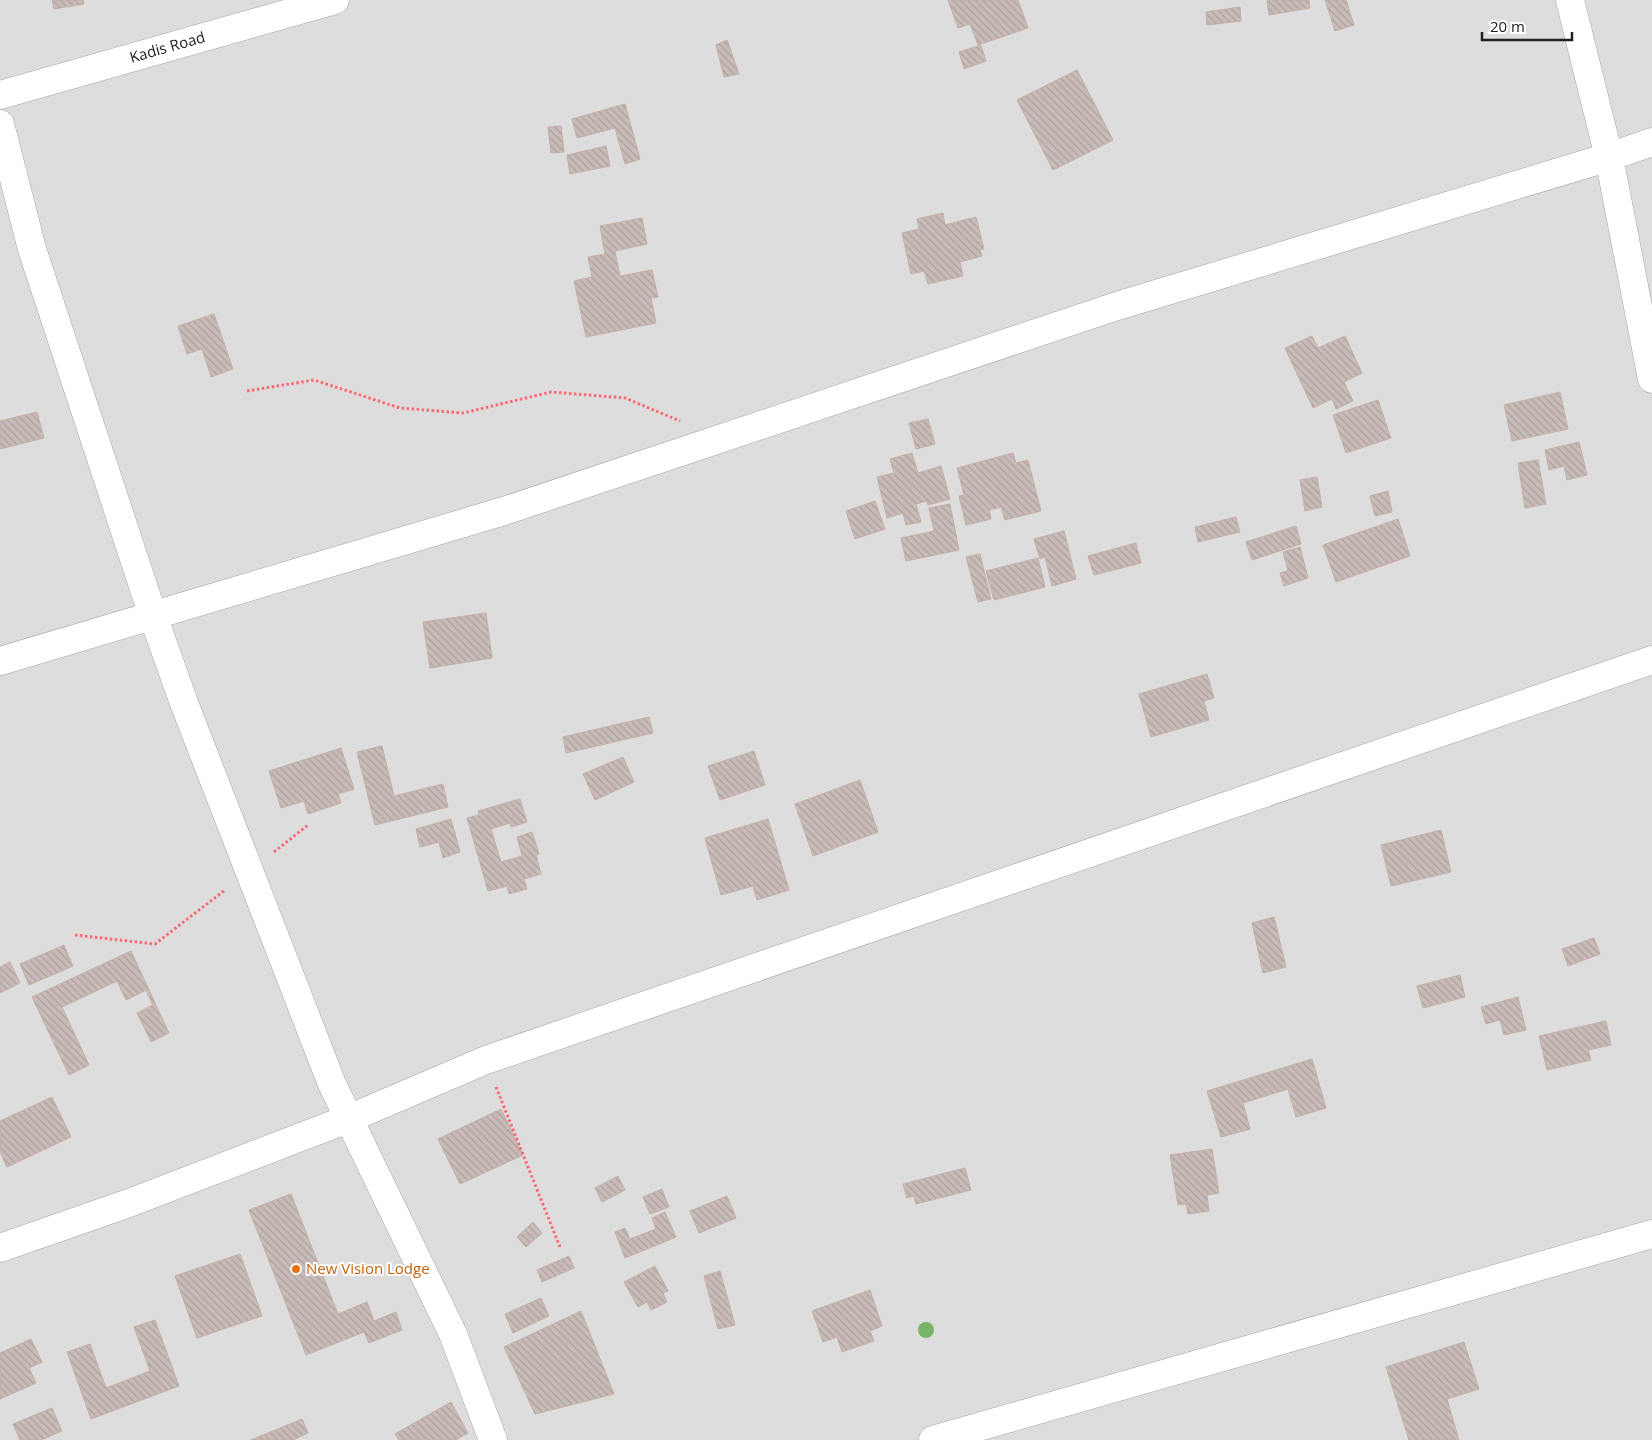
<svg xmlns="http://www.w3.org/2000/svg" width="1652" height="1440" font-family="'Open Sans',sans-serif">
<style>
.residential{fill:#dedddd}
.building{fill:url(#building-back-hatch);stroke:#c4aea6}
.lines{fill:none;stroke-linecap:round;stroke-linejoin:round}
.minor-casing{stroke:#a4a4a4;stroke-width:29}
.path{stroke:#ff6875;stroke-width:3;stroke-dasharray:2.5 2.5;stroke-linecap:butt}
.minor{stroke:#fff;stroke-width:28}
.tree{fill:#76b569}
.food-dot{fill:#e8710a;stroke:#fff;stroke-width:2}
.labels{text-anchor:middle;stroke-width:4;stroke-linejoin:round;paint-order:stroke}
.street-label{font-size:15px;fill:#202020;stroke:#fff}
.food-label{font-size:15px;fill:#c56008;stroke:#fff;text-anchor:start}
</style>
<defs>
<pattern id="building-back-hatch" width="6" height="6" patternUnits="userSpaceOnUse" patternTransform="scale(1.25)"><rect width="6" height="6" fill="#c9bcb8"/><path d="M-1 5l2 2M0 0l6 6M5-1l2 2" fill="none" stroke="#aca19e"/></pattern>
</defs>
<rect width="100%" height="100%" fill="#f1ebe5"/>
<!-- residential -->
<rect class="residential" x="0" y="0" width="1652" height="1440"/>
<!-- building -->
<g class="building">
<path d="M52,0h31l1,4 -30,5z"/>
<path d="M948,0h70l10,28 -50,17 -8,-21 -12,4z"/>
<path d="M1272,0h37l1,8 -41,7 -2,-14z"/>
<path d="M1325,0h21l8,25 -19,6z"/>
<path d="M1240,7l1,14 -34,4 -1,-13z"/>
<path d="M727,40l12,34 -15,3 -8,-32z"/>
<path d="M981,45l5,16 -22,8 -5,-17z"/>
<path d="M1077,70l36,70 -60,30 -36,-70z"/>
<path d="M625,104l15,55 -15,5 -10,-36 -38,10 -5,-19z"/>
<path d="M561,126l3,26 -13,1 -3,-26z"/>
<path d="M606,146l4,20 -40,8 -3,-19z"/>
<path d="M943,213l2,12 31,-8 8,32 -4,1 2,6 -22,6 3,14 -35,8 -4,-13 -13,3 -9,-41 17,-4 -2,-10z"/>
<path d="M642,218l5,26 -32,7 5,25 32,-6 6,27 -7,1 5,25 -70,14 -12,-56 18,-4 -4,-20 17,-3 -5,-28z"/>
<path d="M214,314l19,55 -22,8 -9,-28 -15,5 -9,-28z"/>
<path d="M1312,336l6,12 27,-12 17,37 -18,9 9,19 -17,8 -4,-10 -19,9 -28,-60z"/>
<path d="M1560,392l8,37 -56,12 -8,-36z"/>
<path d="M1378,400l13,38 -45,15 -13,-38z"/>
<path d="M37,412l7,26 -44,11v-28z"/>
<path d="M928,419l7,25 -19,5 -7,-26z"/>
<path d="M1579,442l8,33 -20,5 -3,-14 -15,4 -4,-20z"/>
<path d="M912,453l6,20 23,-7 9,33 -22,6 -1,-4 -11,3 5,18 -15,3 -3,-12 -16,5 -10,-41 17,-4 -4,-14z"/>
<path d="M1013,453l3,10 12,-3 13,51 -36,9 -4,-13 -12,3 2,9 -25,6 -7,-29 5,-1 -7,-27z"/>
<path d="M1538,460l8,44 -21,4 -7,-45z"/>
<path d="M1317,477l5,30 -17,4 -5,-31z"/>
<path d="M1388,491l4,21 -17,4 -5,-20z"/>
<path d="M875,501l10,28 -30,10 -9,-28z"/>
<path d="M950,504l9,46 -53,11 -5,-23 33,-7 -5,-23z"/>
<path d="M1236,517l4,15 -42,10 -3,-15z"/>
<path d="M1398,519l12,37 -74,26 -13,-37z"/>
<path d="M1296,526l5,18 -49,16 -6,-18z"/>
<path d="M1064,531l12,48 -24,7 -7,-29 -5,2 -6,-20z"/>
<path d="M1136,543l5,20 -47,12 -6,-19z"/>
<path d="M1300,547l8,31 -24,8 -4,-13 8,-2 -5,-19z"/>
<path d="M980,554l11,45 -13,3 -12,-45z"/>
<path d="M1038,558l7,29 -51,13 -8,-29z"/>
<path d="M486,613l6,45 -62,10 -7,-46z"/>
<path d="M1207,674l7,24 -10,3 5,19 -58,17 -12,-43z"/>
<path d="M649,717l4,16 -87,20 -3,-16z"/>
<path d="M382,746l12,50 49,-12 5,23 -73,18 -18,-73z"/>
<path d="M341,748l13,41 -16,5 3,9 -33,11 -4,-13 -23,7 -12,-37z"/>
<path d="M754,751l11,34 -45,15 -12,-34z"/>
<path d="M623,757l11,25 -39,18 -12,-26z"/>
<path d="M860,780l18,52 -65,24 -18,-52z"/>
<path d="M520,799l7,23 -16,5 -1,-4 -19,6 10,33 21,-6 -5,-19 15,-5 7,22 -3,1 5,19 -17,5 3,10 -18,5 -2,-8 -19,5 -21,-73 12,-3 -1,-4z"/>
<path d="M451,819l9,33 -17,6 -4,-16 -19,5 -4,-18z"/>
<path d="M768,819l21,71 -32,10 -4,-14 -32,9 -16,-57z"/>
<path d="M1441,830l10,42 -60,14 -10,-41z"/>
<path d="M1274,917l12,50 -23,6 -11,-50z"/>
<path d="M1594,938l6,16 -32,12 -6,-17z"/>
<path d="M64,945l9,21 -44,19 -9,-21z"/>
<path d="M131,951l38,82 -18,9 -14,-29 16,-8 -7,-15 -20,10 -9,-19 -55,26 27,58 -20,10 -37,-78z"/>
<path d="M10,962l10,21 -20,10v-26z"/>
<path d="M1460,975l5,22 -42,11 -6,-22z"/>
<path d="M1518,997l8,33 -22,5 -4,-15 -14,4 -5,-17z"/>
<path d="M1606,1021l5,24 -23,5 3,10 -44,10 -8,-34z"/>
<path d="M1312,1059l14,49 -30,9 -8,-28 -45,14 7,26 -29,8 -14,-46z"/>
<path d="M52,1097l19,40 -64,30 -7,-15v-31z"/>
<path d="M501,1109l22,46 -63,29 -22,-45z"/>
<path d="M1212,1149l7,44 -12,2 2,16 -21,3 -2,-10 -8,1 -8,-50z"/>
<path d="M965,1168l6,22 -55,14 -2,-8 -7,2 -4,-14z"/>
<path d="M618,1176l7,14 -23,12 -7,-14z"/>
<path d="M662,1189l7,18 -19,7 -7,-17z"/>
<path d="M291,1194l47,120 29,-12 7,19 22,-9 6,18 -33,13 -5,-11 -58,23 -57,-145z"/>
<path d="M727,1196l9,22 -37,15 -9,-22z"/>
<path d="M665,1212l11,25 -51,21 -10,-26 10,-4 5,11 26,-10 -4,-11z"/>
<path d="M533,1222l9,11 -16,14 -9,-10z"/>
<path d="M240,1254l22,62 -65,22 -22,-62z"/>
<path d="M569,1256l5,12 -32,14 -5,-12z"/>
<path d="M655,1266l13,25 -5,2 4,9 -16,8 -4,-8 -9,5 -14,-25z"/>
<path d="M720,1271l15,54 -17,4 -14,-53z"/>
<path d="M870,1290l12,36 -12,5 4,10 -32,11 -5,-15 -14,5 -11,-31z"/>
<path d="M541,1298l8,18 -36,17 -8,-19z"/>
<path d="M581,1311l33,83 -79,20 -31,-67z"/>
<path d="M155,1320l24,66 -88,33 -24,-67 23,-8 16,44 44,-17 -16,-44z"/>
<path d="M31,1339l11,23 -13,6 7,15 -36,16v-46z"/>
<path d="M1464,1342l15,47 -32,10 12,41h-50l-23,-73z"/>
<path d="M451,1402l17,31 -12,7h-57l-4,-6z"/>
<path d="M52,1408l10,23 -21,9h-21l-7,-16z"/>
<path d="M302,1419l6,14 -15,7h-42z"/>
</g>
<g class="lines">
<!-- minor casing -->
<g class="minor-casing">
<g id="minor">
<path d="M1570,0l39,157 43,222"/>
<path id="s1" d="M0,95l335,-95"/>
<path d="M0,124l32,125 121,367 31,87 148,381 121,250 40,106"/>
<path d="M0,661l504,-150 613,-205 492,-149 43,-15"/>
<path d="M0,1248l129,-45 219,-84 138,-59 1166,-400"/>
<path d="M933,1440l719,-206"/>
</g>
</g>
<!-- path -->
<g class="path">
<path d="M247,391l67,-11 86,28 63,5 88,-21 74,6 55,23"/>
<path d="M274,852l34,-27"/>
<path d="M75,935l80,9 70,-54"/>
<path d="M496,1087l64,160"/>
</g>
<!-- minor -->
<use href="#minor" class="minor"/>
</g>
<!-- trees -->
<circle class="tree" cx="926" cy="1330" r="8"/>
<!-- markers -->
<circle class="food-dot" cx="296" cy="1269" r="5"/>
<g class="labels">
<!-- street labels -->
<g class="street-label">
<text dy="5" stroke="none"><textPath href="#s1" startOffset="174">Kadis Road</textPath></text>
</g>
<!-- food labels -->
<g class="food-label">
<text x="306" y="1274">New Vision Lodge</text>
</g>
</g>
<!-- scale -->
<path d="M1482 32v8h90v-8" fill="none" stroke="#202020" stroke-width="2.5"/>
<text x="1490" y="32" font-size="15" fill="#202020" stroke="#ffffff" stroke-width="4" paint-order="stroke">20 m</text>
</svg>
